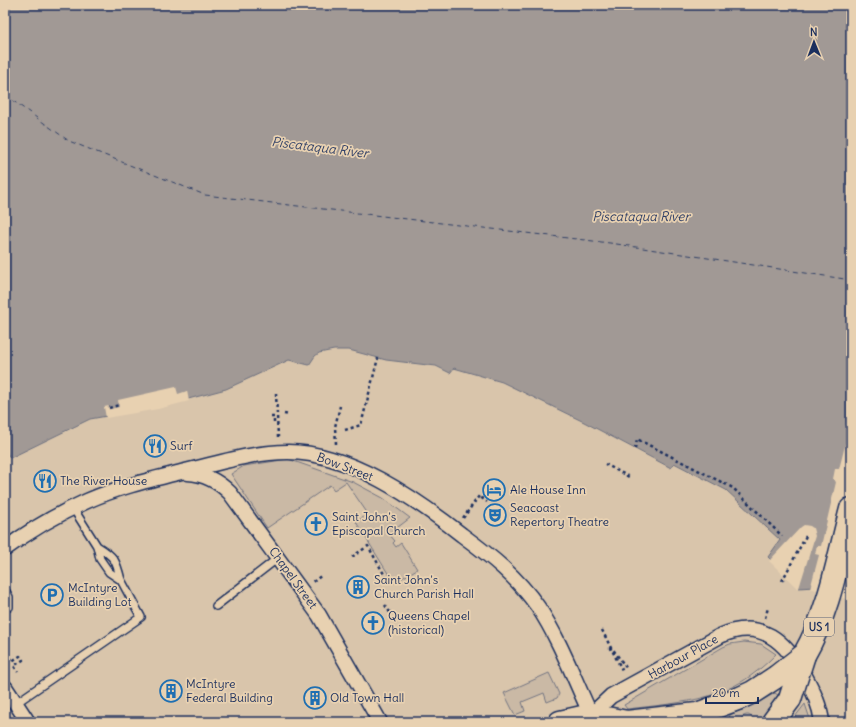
<svg xmlns="http://www.w3.org/2000/svg" width="856" height="727" font-family="Delius,sans-serif">
<style>
.built{fill:#d9c5ab}
.green{fill:#cab9a5;stroke:#727482}
.water{fill:#a19995;stroke:#6b6f7f}
.pier{fill:#e8d1b1}
.lines{fill:none;stroke-linecap:round;stroke-linejoin:round}
.ferry{stroke:#2f3f66;stroke-width:1;stroke-dasharray:5 4;stroke-linecap:butt}
.service-casing{stroke:#1b2f5e;stroke-width:10}
.minor-casing{stroke:#1b2f5e;stroke-width:17}
.primary-casing{stroke:#1b2f5e;stroke-width:25}
.path{stroke:#1b2f5e;stroke-width:2.5;stroke-dasharray:3 3;stroke-linecap:butt}
.service{stroke:#e8d1b1;stroke-width:7}
.minor{stroke:#e8d1b1;stroke-width:14}
.primary{stroke:#e8d1b1;stroke-width:22}
.primary-bridge-casing{stroke:#1b2f5e;stroke-width:25;stroke-linecap:butt}
.primary-bridge{stroke:#e8d1b1;stroke-width:22}
.labels{text-anchor:middle;stroke-width:3.5;stroke-linejoin:round;paint-order:stroke}
.shield{fill:#e8d1b1;stroke:#586077;stroke-width:1}
.shield-label{font-size:11px;font-weight:bold;fill:#1b2f5e}
.poi-label{font-size:12px;fill:#1b2f5e;stroke:#e8d1b1;text-anchor:start}
.street-label{font-size:12px;fill:#1b2f5e;stroke:#e8d1b1}
.water-label{font-size:13px;font-style:italic;fill:#2f3f66;stroke:#e8d1b1}
</style>
<rect width="100%" height="100%" fill="#e8d1b1"/>
<filter id="ink" filterUnits="userSpaceOnUse"><feTurbulence type="fractalNoise" baseFrequency=".025" numOctaves="2"/><feDisplacementMap in="SourceGraphic" scale="8" xChannelSelector="R" yChannelSelector="G"/><feConvolveMatrix kernelMatrix="1 2 1 2 8 2 1 2 1" color-interpolation-filters="sRGB"/></filter>
<g filter="url(#ink)">
<!-- built -->
<path class="built" d="M334,350h15l37,10 50,6 14,7 4,-5 48,14 82,40 86,46 4,-5 52,27 54,50 34,47 37,12v123h-846v-273l5,9 80,-39 68,-12 68,-18 63,-30 20,6 6,-9 4,-3z"/>
<!-- green -->
<g class="green">
<path d="M288,459l65,23 30,16 27,20 -21,16 6,7 -2,2 3,4 5,-4 16,26 -23,14 -38,-61 12,-8 -22,-32 -12,8 -4,-5 -63,43 -36,-54 13,-8z"/>
<path d="M744,642l17,2 15,10c-45,47 -89,48 -149,55l-3,-4 99,-58 7,-3z"/>
<path d="M549,673l10,21 -2,4 -10,4 -3,-9 -22,9 3,9 -10,4 -11,-22z"/>
<path d="M775,693l3,2 -18,27h-7c-1,-7 -5,-9 -11,-5l-1,5h-10l-2,-4 1,-3 31,-14z"/>
<path d="M805,704l6,18h-20z"/>
</g>
<!-- water -->
<path class="water" d="M5,5h846v594l-37,-12 -15,1 -31,-31 12,-17 -54,-50 -52,-27 -3,5 -87,-46 -82,-40 -48,-14 -4,5 -14,-7 -50,-6 -37,-10h-15l-15,3 -4,3 -6,9 -20,-5 -63,29 -68,18 -68,12 -80,39 -5,-9z"/>
<!-- pier -->
<g class="pier">
<path d="M176,387l2,7 9,-3 2,10 -31,8 -52,9 -2,-11 5,-1 1,3 9,-2 -1,-7z"/>
<path d="M848,416l3,1v171l-2,12 -36,-11h-3l9,-34 -4,-1 2,-8h4l15,-64 -3,-3 2,-10h4l10,-39 -4,-2z"/>
<path d="M804,525l6,1 3,2 2,8 -16,52 -1,1 -29,-28 32,-34z"/>
</g>
<g class="lines">
<!-- ferry -->
<path class="ferry" d="M5,95l64,46 136,54 405,48 241,37"/>
<!-- service casing -->
<g class="service-casing">
<g id="service">
<path d="M73,508l24,38 3,13 9,13 12,8c-5,-20 -6,-23 -24,-34"/>
<path d="M5,590l4,7v10l-4,-1"/>
<path d="M216,606l62,-48"/>
<path d="M16,703l125,-86 -20,-37"/>
</g>
</g>
<!-- minor casing -->
<g class="minor-casing">
<g id="minor">
<path d="M188,473c17,1 30,8 42,20l89,122 61,107"/>
<path d="M5,549c25,-19 53,-35 82,-48 29,-13 62,-21 94,-29 34,-8 71,-20 107,-20 61,0 128,47 174,83 30,22 55,42 76,72 21,31 37,74 53,108l20,-19 109,-60c41,-19 66,6 85,40 8,15 15,29 17,46"/>
<path d="M5,687l23,35"/>
</g>
</g>
<!-- primary casing -->
<g class="primary-casing">
<g id="primary">
<path d="M804,655c26,-45 34,-97 47,-146"/>
<path d="M560,722l31,-7 36,7 70,-8 43,-16 13,-6 23,-15"/>
<path d="M773,722l17,-23"/>
</g>
</g>
<!-- path -->
<g class="path">
<path d="M276,393l2,44"/>
<path d="M109,408l10,-3"/>
<path d="M284,414l5,1"/>
<path d="M271,417h3v6l3,2"/>
<path d="M345,430l16,-5 17,-67"/>
<path d="M336,444l-1,-17 5,-21"/>
<path d="M635,449l2,-10 96,49 49,48"/>
<path d="M605,464l26,14"/>
<path d="M463,518l16,-22 8,6"/>
<path d="M352,557l16,-11 20,35"/>
<path d="M782,581l25,-47"/>
<path d="M313,582l9,-7"/>
<path d="M385,605l6,9"/>
<path d="M765,618l3,-10"/>
<path d="M602,630l21,42"/>
<path d="M609,649l3,-1 15,21"/>
<path d="M10,657l2,4 8,-5 3,4 -9,6 4,6"/>
</g>
<!-- service -->
<use href="#service" class="service"/>
<!-- minor -->
<use href="#minor" class="minor"/>
<!-- primary -->
<use href="#primary" class="primary"/>
<!-- primary-bridge casing -->
<g class="primary-bridge-casing">
<g id="primary-bridge">
<path d="M776,677l28,-22"/>
<path d="M790,699l14,-44"/>
</g>
</g>
<!-- primary-bridge -->
<use href="#primary-bridge" class="primary-bridge"/>
</g>
</g>
<!-- icons -->
<defs>
<g id="restaurant-ring" transform="scale(1.15)"><circle r="9.5" fill="#e8d1b1" stroke="#1f6fb2" stroke-width="1.5"/><path d="M-5-6h1v4h1v-4h1v4h1v-4h1v5L-1.5 .5V6h-2V.5L-5-1ZM5-6V6H3V1.5H1.5Q1.5-4 5-6Z" fill="#1f6fb2"/></g>
<g id="hotel-ring" transform="scale(1.15)"><circle r="9.5" fill="#e8d1b1" stroke="#1f6fb2" stroke-width="1.5"/><path d="M-6-4.5h1.5V1H6V5H4.5V3h-9V5H-6ZM-4 0a1.8 1.8 0 1 1 3.6 0ZM.5 0V-2.5h3Q6-2.5 6 0Z" fill="#1f6fb2"/></g>
<g id="theatre-ring" transform="scale(1.15)"><circle r="9.5" fill="#e8d1b1" stroke="#1f6fb2" stroke-width="1.5"/><path d="M-5-5.5Q0-4 5-5.5V0Q5 5 0 6Q-5 5-5 0ZM-3.3-2.5H-1v1.5H-3.3ZM1-2.5H3.3v1.5H1ZM-2.8 1Q0 5.5 2.8 1Z" fill="#1f6fb2"/></g>
<g id="church-ring" transform="scale(1.15)"><circle r="9.5" fill="#e8d1b1" stroke="#1f6fb2" stroke-width="1.5"/><path d="M-1.2-6h2.4v3.5h3.3v2.4h-3.3V6h-2.4V-.1h-3.3v-2.4h3.3Z" fill="#1f6fb2"/></g>
<g id="building-ring" transform="scale(1.15)"><circle r="9.5" fill="#e8d1b1" stroke="#1f6fb2" stroke-width="1.5"/><path d="M-4-6H4V6H1V3H-1V6H-4ZM-2.5-4.3h1.7v1.8h-1.7ZM.8-4.3h1.7v1.8H.8ZM-2.5-1h1.7V.8h-1.7ZM.8-1h1.7V.8H.8Z" fill="#1f6fb2"/></g>
<g id="parking-ring" transform="scale(1.15)"><circle r="9.5" fill="#e8d1b1" stroke="#1f6fb2" stroke-width="1.5"/><path d="M-3.5-5.5H1a3.5 3.5 0 0 1 0 7H-1V5.5H-3.5ZM-1-3.4V-.6H.8a1.4 1.4 0 0 0 0-2.8Z" fill="#1f6fb2"/></g>
</defs>
<g fill-rule="evenodd">
<use href="#restaurant-ring" x="155" y="446"/>
<use href="#restaurant-ring" x="45" y="481"/>
<use href="#hotel-ring" x="494" y="490"/>
<use href="#theatre-ring" x="495" y="515"/>
<use href="#church-ring" x="316" y="524"/>
<use href="#building-ring" x="358" y="587"/>
<use href="#parking-ring" x="52" y="595"/>
<use href="#church-ring" x="373" y="623"/>
<use href="#building-ring" x="171" y="691"/>
<use href="#building-ring" x="315" y="698"/>
</g>
<g class="labels">
<!-- shield labels -->
<rect class="shield" x="804" y="618" width="30" height="18" rx="3"/>
<g class="shield-label">
<text x="819" y="631">US 1</text>
</g>
<!-- poi labels -->
<g class="poi-label">
<text x="170" y="450">Surf</text>
<text x="60" y="485">The River House</text>
<text x="510" y="494">Ale House Inn</text>
<text x="510" y="512">Seacoast<tspan x="510" dy="14">Repertory Theatre</tspan></text>
<text x="332" y="521">Saint John's<tspan x="332" dy="14">Episcopal Church</tspan></text>
<text x="374" y="584">Saint John's<tspan x="374" dy="14">Church Parish Hall</tspan></text>
<text x="68" y="592">McIntyre<tspan x="68" dy="14">Building Lot</tspan></text>
<text x="388" y="620">Queens Chapel<tspan x="388" dy="14">(historical)</tspan></text>
<text x="186" y="688">McIntyre<tspan x="186" dy="14">Federal Building</tspan></text>
<text x="330" y="702">Old Town Hall</text>
</g>
<!-- street labels -->
<g class="street-label">
<text transform="translate(345 467) rotate(21)" y="4">Bow Street</text>
<text transform="translate(293 578) rotate(54)" y="4">Chapel Street</text>
<text transform="translate(683 657) rotate(-29)" y="4">Harbour Place</text>
</g>
<!-- water labels -->
<g class="water-label">
<text transform="translate(320 147) rotate(7)" y="5">Piscataqua River</text>
<text x="641" y="221">Piscataqua River</text>
</g>
</g>
<!-- margin -->
<rect width="856" height="727" fill="none" stroke="#e8d1b1" stroke-width="20"/>
<rect x="10" y="10" width="836" height="707" fill="none" stroke="#1b2f5e" stroke-width="1.5" filter="url(#ink)"/>
<!-- north arrow -->
<g transform="translate(814 42) rotate(359)" stroke="#e8d1b1" stroke-width="3" paint-order="stroke">
<path d="M0-3L7 15L0 10L-7 15Z" fill="#1b2f5e"/>
<text y="-6" font-size="11" font-weight="bold" text-anchor="middle" fill="#1b2f5e">N</text>
</g>
<!-- scale -->
<path d="M706 697v6h52v-6" fill="none" stroke="#1b2f5e" stroke-width="2"/>
<text x="712" y="697" font-size="12" fill="#1b2f5e" stroke="#e8d1b1" stroke-width="3" paint-order="stroke">20 m</text>
</svg>
